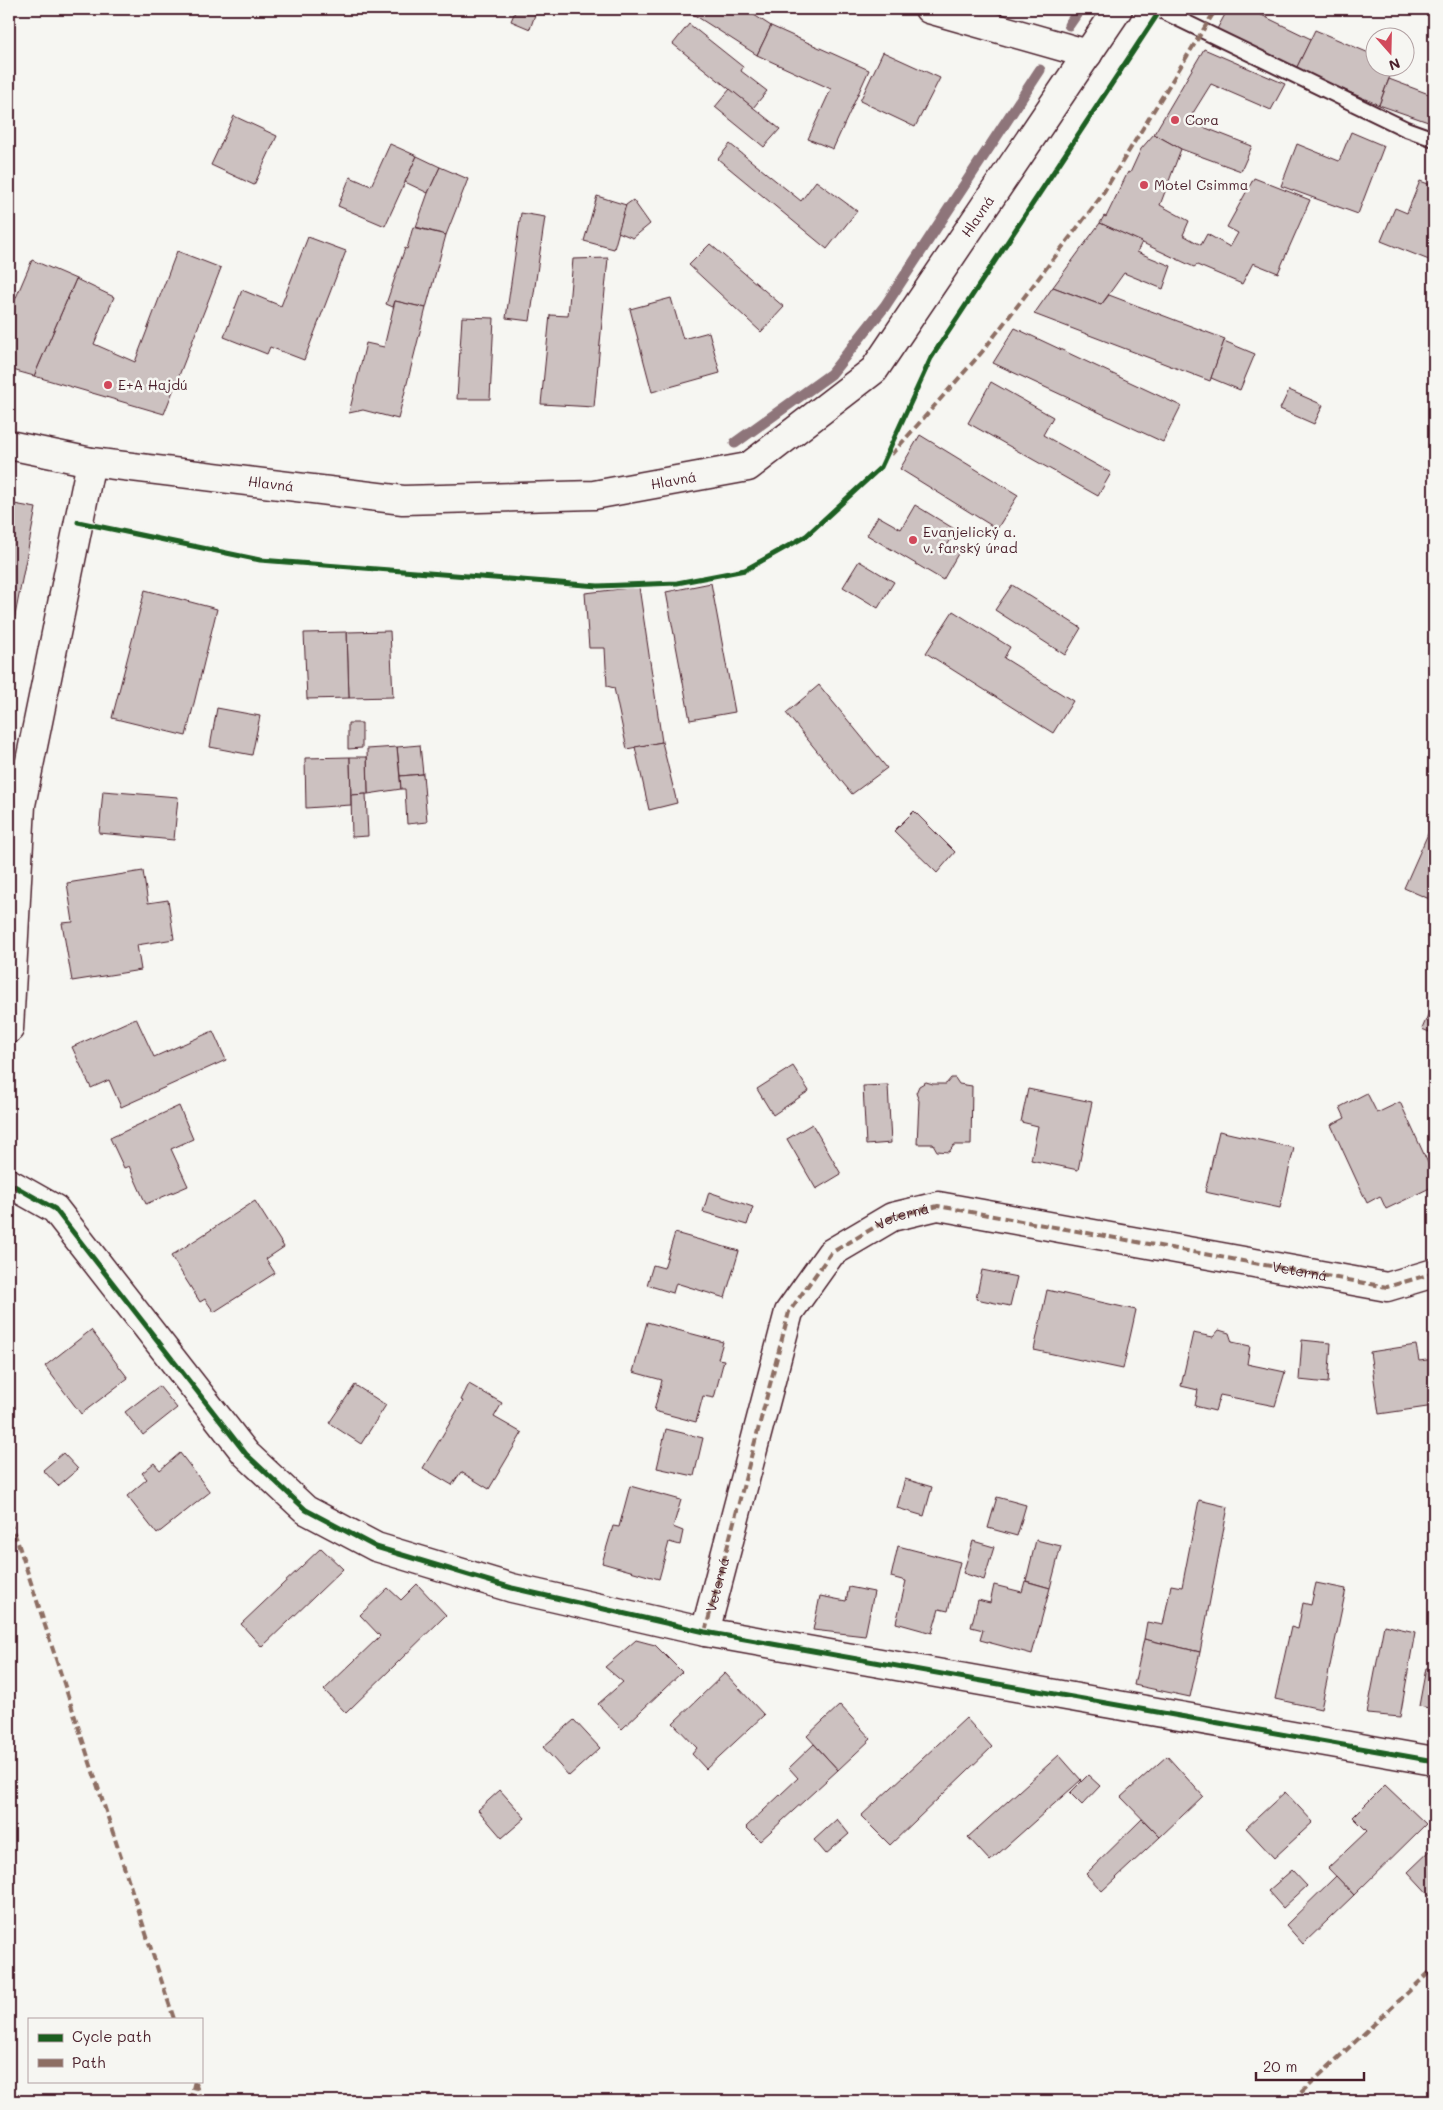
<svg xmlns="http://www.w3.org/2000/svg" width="1443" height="2110" font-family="Mali,sans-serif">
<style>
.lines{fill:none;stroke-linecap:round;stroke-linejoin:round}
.stream{stroke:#8e747a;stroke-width:11}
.building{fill:#ccc1c0;stroke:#4a1f2b}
.lane-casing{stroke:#4a1f2b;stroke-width:18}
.street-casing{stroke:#4a1f2b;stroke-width:31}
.secondary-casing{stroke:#4a1f2b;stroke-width:31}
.lane{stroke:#f6f6f2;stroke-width:14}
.street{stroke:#f6f6f2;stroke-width:28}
.secondary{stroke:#f6f6f2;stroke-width:28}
.quiet{stroke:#8d6e63;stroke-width:4;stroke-dasharray:8 4;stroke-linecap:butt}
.cycleway-casing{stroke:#f6f6f2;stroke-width:8}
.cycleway{stroke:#1b5e20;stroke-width:5}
.poi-dot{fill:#d1495b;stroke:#f6f6f2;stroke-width:2}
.labels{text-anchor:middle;stroke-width:5;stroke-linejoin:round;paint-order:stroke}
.poi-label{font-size:14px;fill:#4a1f2b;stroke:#f6f6f2;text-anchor:start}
.street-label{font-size:14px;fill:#4a1f2b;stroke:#f6f6f2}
</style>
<rect width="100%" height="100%" fill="#f6f6f2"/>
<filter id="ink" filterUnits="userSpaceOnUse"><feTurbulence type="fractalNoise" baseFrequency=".02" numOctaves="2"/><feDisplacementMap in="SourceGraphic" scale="10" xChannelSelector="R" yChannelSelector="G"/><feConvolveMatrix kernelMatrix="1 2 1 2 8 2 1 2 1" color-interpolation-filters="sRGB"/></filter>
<g filter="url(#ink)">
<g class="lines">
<!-- stream -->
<g class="stream">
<path d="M1069,25l11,-16"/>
<path d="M735,443l96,-69 54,-68 155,-236"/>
</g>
</g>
<!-- building -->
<g class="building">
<path d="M516,9h21l-7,20 -19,-8z"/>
<path d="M685,9h67l-1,4 20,13 -14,29z"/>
<path d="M1228,9h21l62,30 -15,30 -79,-40z"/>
<path d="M689,24l54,43 -2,4 26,20 -14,17 -80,-64z"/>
<path d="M771,26l98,44 -36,79 -25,-10 23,-50 -74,-34z"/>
<path d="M1315,30l61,26v12h17l-14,37 -83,-36z"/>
<path d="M1204,49l81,35 -14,26 -60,-26 -23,37 64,25 -11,25 -60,-22 -27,-15z"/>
<path d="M883,52l57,26 -25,49 -55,-26z"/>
<path d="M1389,79l45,17v18l-3,9 -52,-18z"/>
<path d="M730,89l50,40 -16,18 -49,-40z"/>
<path d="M234,116l43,20 -23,49 -43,-20z"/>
<path d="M1351,132l33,14 -26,68 -77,-28 16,-42 42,17z"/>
<path d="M1154,134l27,15 -21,56 29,16 -6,14 18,10 6,-11 23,13 8,-14 -11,-6 27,-49 56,22 -32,73 -25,-10 -11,21 -45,-19 -3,2 -94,-44 4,-7 2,1 22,-45 2,1 11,-24z"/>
<path d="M390,144l27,12 -32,70 -47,-20 12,-29 21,9z"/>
<path d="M730,144l71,57 15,-20 41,30 -30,38 -109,-90z"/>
<path d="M417,156l23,11 -12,26 -23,-11z"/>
<path d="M440,167l28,12 -22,56 -30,-8 12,-34z"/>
<path d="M1420,181l14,5v76l-53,-21 14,-33 12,5z"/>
<path d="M597,196l29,9 -12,44 -30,-8z"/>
<path d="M633,200l17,24 -17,14 -15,-6 8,-27z"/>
<path d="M521,213l24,4 -15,104 -24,-3z"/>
<path d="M1100,223l42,19 -5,10 34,14 -8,23 -39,-16 -23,32 -48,-18z"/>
<path d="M413,227l33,8 -20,73 -31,-7 -2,6 -7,-3 19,-56 2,1z"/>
<path d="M308,237l38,14 -42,109 -34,-13 -3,7 -43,-17 18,-47 39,16z"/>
<path d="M710,244l74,63 -23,25 -72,-67z"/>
<path d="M177,251l44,17 -57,146 -130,-38 42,-97 38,18 -20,47 41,18z"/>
<path d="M608,258l-14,149 -53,-3 9,-89 18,1 5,-57z"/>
<path d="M32,260l44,19 -42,97 -25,-7v-55z"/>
<path d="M1053,287l48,18 8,-10 116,44 -15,42 -176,-67z"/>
<path d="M671,298l12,41 26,-7 11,41 -68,19 -22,-83z"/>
<path d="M395,301l31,7 -28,111 -35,-9 -14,3 17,-70 18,4z"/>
<path d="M462,317l32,1 -4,81h-33z"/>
<path d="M1015,328l166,78 -18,36 -170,-79z"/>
<path d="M1224,341l31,13 -15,36 -29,-12z"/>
<path d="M991,382l62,35 -10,18 68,38 -13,23 -130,-73z"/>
<path d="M1289,390l34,15 -9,19 -34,-15z"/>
<path d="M920,435l98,60 -21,34 -97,-60z"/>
<path d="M9,503l27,5 -24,123h-3z"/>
<path d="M915,505l41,25 -9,16 12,6 -16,28 -76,-45 11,-19 23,13z"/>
<path d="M859,561l35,21 -16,26 -35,-21z"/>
<path d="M711,583l24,129 -45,8 -24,-128z"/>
<path d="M1012,585l69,43 -16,27 -70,-45z"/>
<path d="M639,587l23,155 -35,7 -13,-61 -7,-2 -2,-38h-16l-4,-55z"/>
<path d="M145,590l72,19 -31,127 -74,-18z"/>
<path d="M953,611l57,36 -6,11 69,43 -20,32 -127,-80z"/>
<path d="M390,631l3,66 -44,1 -2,-66z"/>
<path d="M347,632l2,66 -42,1 -3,-66z"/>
<path d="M819,685l68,83 -35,26 -66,-81z"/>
<path d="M217,708l43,8 -8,39 -42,-8z"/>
<path d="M348,723h14v25l-14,1z"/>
<path d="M662,742l15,61 -28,7 -14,-63z"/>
<path d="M420,745l3,29 -23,2 -3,-29z"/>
<path d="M397,747l4,42 -33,5 -1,-45z"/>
<path d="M350,757l1,48 -45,3 -1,-50z"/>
<path d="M350,757h17l1,37 -17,1z"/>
<path d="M423,774l4,48 -20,2 -2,-35h-4l-1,-13z"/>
<path d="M103,791l75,6 -4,43 -75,-7z"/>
<path d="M366,794l2,42 -16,1 -1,-42z"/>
<path d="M914,811l41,41 -18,21 -43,-42z"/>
<path d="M1431,827l3,1v73l-30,-13z"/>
<path d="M143,871l5,32 20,-3 6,39 -37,6 4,25 -69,11 -10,-58 11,-1 -6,-39z"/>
<path d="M1434,1001v33l-12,-5z"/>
<path d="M136,1018l18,39 59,-26 13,29 -105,47 -12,-27 -18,8 -19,-41z"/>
<path d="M793,1066l16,25 -36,24 -16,-26z"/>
<path d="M951,1078h4l4,6 13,2 -1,59h-17l-5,7 -12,-1 -4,-7h-16l2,-43 -3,-8 3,-7 7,-4 7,2h13z"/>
<path d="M888,1085l3,58 -25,2 -3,-59z"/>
<path d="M1028,1089l64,13 -14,68 -47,-10 7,-34 -17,-4z"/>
<path d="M1367,1093l10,20 23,-11 34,74v10l-48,23 -6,-13 -13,7 -36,-78 14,-7 -5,-11z"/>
<path d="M179,1106l14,33 -22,10 17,37 -42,18 -17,-38 -5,2 -14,-30z"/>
<path d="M812,1124l29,50 -25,15 -29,-50z"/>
<path d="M1219,1131l75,17 -14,60 -75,-16z"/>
<path d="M709,1192l44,15 -6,18 -44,-13z"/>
<path d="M255,1201l29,46 -18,12 9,14 -61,39 -9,-13 -5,3 -29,-46z"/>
<path d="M675,1233l64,18 -14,47 -49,-15 -3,10 -26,-8 6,-20 11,3z"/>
<path d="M982,1270l35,7 -7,29 -34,-7z"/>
<path d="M1047,1290l89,20 -13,59 -89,-19z"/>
<path d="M647,1322l76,20 -5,17 6,1 -10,38 -11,-2 -7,26 -42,-11 8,-31 -29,-8z"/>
<path d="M91,1330l37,48 -47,36 -36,-48z"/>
<path d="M1219,1330l10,3 3,9 18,4 -3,18 38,8 -10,34 -55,-11 -5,16 -20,-5 3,-16 -17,-4 12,-53 20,4z"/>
<path d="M1302,1340l29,3 -3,40 -29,-3z"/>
<path d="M1416,1345l3,16 15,-2v47l-55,8 -9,-62z"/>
<path d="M469,1384l33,19 -8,14 28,16 -33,56 -28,-17 -9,13 -29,-17 40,-67 -2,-1z"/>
<path d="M355,1385l31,20 -25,39 -32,-21z"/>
<path d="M159,1386l18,22 -34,27 -18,-23z"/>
<path d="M666,1429l37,9 -9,38 -37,-8z"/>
<path d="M63,1453l15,16 -20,17 -15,-16z"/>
<path d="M180,1453l30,39 -53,42 -30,-38 20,-17 -5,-6 12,-10 6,7z"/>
<path d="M905,1479l27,8 -8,29 -27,-8z"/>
<path d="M630,1486l51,14 -8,27 10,4 -3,14 -11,-3 -10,37 -57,-16 11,-37 6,1z"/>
<path d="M997,1497l29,8 -9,31 -29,-8z"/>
<path d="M1199,1500l29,7 -28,145 -56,-13 3,-17 16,3 8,-40 11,2z"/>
<path d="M1036,1540l25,6 -11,42 -24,-7z"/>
<path d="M973,1541l21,6 -10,33 -21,-7z"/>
<path d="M898,1546l62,16 -12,49 -9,-2 -7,24 -36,-10 10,-42 -15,-4z"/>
<path d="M321,1548l22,21 -81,78 -21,-23z"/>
<path d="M1025,1581l25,7 -18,66 -52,-14 3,-10 -12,-3 7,-27 12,3 4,-18 28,7z"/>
<path d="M1316,1583l30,6 -25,120 -46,-10 16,-72 7,2 5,-26 8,2z"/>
<path d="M417,1584l29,31 -100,98 -22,-23 56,-54 -20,-21 28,-27 13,12z"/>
<path d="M849,1587l25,5 -9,44 -52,-6 7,-34 26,5z"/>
<path d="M1384,1625l31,7 -15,85 -33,-3z"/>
<path d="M1144,1639l56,13 -10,45 -56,-12z"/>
<path d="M636,1640l19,5 27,27 -60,57 -24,-25 25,-22 -18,-15z"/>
<path d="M1426,1668h8v41l-15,-3z"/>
<path d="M725,1673l39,42 -58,54 -14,-15 5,-6 -24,-25z"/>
<path d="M840,1705l31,34 -33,31 -31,-34z"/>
<path d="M966,1718l26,29 -102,98 -29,-29z"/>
<path d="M574,1720l26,28 -31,28 -26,-29z"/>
<path d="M814,1744l24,26 -78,71 -14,-14 52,-49 -9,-10z"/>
<path d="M1059,1755l22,25 -91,81 -22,-24z"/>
<path d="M1167,1756l36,40 -43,41 -39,-40z"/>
<path d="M1088,1775l12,11 -18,19 -12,-12z"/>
<path d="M1385,1785l41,39 -72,71 -26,-27 39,-37 -14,-14z"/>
<path d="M500,1790l25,28 -23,20 -24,-28z"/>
<path d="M1285,1792l28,30 -39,36 -28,-30z"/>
<path d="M837,1819l12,15 -23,20 -12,-14z"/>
<path d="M1142,1819l18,18 -58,54 -16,-17z"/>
<path d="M1434,1847v53l-26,-28z"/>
<path d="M1292,1870l15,16 -24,22 -15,-17z"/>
<path d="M1336,1876l18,19 -51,49 -17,-19z"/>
</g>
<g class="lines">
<!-- lane casing -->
<g class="lane-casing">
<path id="lane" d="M1158,9l248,120 28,10"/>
</g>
<!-- street casing -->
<g class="street-casing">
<g id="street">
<path d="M929,9l159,45"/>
<path d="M9,1029l12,-224 70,-343"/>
<path d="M9,1183l46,26 191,245 60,56 70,37 136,41 193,44 729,129"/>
<path id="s1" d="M705,1632l84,-320 42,-59 61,-36 46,-11 449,81 47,-14"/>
</g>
</g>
<!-- secondary casing -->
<g class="secondary-casing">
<g id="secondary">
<path id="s2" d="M9,445l82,17 312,38 191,-5 154,-28 126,-97 244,-361"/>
</g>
</g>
<!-- lane -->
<use href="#lane" class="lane"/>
<!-- street -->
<use href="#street" class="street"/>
<!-- secondary -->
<use href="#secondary" class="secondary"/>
<!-- quiet -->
<g class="quiet">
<path d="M891,455l91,-103 118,-154 116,-189"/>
<path d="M9,1521l8,19 157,479"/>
<path d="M705,1632l84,-320 42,-59 61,-36 46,-11 449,81 47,-14"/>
<path d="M195,2082l6,19"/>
<path d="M190,2101l5,-20"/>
<path d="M1292,2101l142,-133"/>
</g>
<!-- cycleway casing -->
<g class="cycleway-casing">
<g id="cycleway">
<path d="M78,522l182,38 338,26 79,-3 68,-13 61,-34 75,-69 50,-109 230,-349"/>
<path d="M9,1183l46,26 191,245 60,56 70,37 136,41 193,44 729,129"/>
</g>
</g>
<!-- cycleway -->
<use href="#cycleway" class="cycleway"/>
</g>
</g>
<!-- markers -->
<g class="poi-dot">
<circle cx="1175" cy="120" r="5"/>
<circle cx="1144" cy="185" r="5"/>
<circle cx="108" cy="385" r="5"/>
<circle cx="913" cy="540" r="5"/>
</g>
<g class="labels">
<!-- poi labels -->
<g class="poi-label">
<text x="1185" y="125">Cora</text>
<text x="1154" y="190">Motel Csimma</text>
<text x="118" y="390">E+A Hajdú</text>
<text x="923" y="537">Evanjelický a.<tspan x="923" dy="16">v. farský úrad</tspan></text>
</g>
<!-- street labels -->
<g class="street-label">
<text dy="5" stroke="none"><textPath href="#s2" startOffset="1090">Hlavná</textPath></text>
<text dy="5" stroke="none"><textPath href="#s2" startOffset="670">Hlavná</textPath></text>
<text dy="5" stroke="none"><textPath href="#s2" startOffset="265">Hlavná</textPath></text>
<text dy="5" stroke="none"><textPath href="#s1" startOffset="484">Veterná</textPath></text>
<text dy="5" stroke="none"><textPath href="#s1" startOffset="889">Veterná</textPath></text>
<text dy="5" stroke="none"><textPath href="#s1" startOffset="49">Veterná</textPath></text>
</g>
</g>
<!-- margin -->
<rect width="1443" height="2110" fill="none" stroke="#f6f6f2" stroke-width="30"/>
<rect x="15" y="15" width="1413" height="2080" fill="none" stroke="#4a1f2b" stroke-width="2" filter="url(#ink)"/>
<!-- legend -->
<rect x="28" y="2018" width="175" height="65" fill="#f6f6f2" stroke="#b1a0a2"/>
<rect x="38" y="2034" width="25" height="8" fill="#1b5e20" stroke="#b1a0a2"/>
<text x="72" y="2042" font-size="15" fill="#4a1f2b">Cycle path</text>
<rect x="38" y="2059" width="25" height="8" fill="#8d6e63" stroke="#b1a0a2"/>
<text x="72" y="2068" font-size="15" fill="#4a1f2b">Path</text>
<!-- north arrow -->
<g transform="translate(1390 52) rotate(160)"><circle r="24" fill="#f6f6f2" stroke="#b1a0a2"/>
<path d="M0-4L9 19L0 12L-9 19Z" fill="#d1495b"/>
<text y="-8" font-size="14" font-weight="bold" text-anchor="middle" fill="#4a1f2b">N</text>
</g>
<!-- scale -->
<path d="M1256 2072v8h108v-8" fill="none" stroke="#4a1f2b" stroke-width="2.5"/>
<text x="1263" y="2072" font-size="15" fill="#4a1f2b" stroke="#f6f6f2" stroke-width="4" paint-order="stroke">20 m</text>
</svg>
